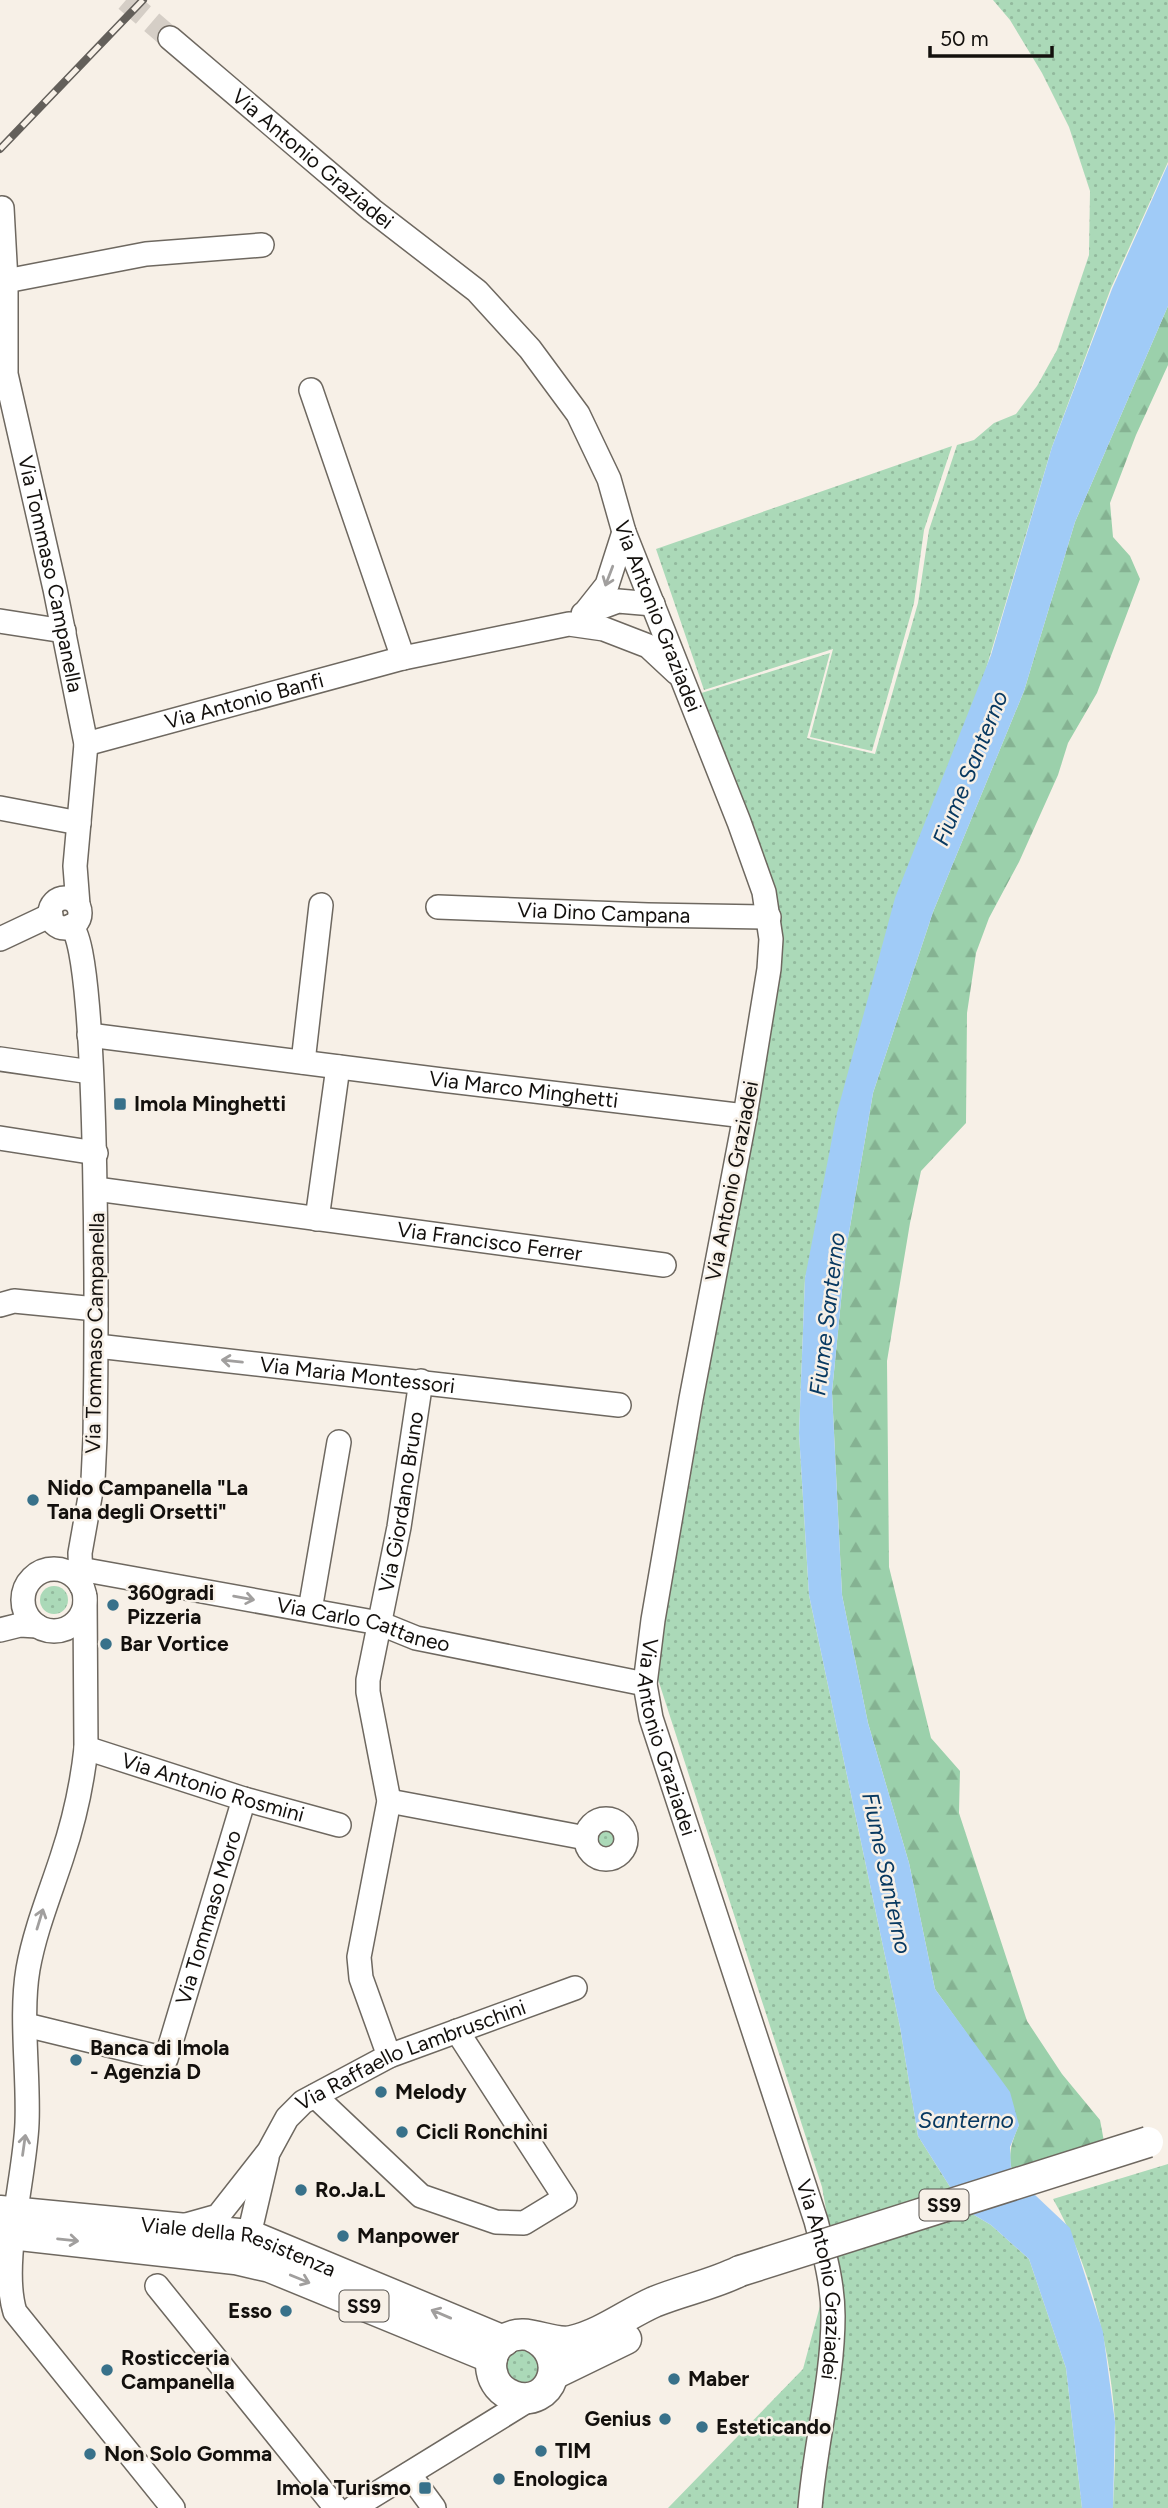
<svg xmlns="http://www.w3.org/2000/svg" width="1168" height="2508" font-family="Figtree,sans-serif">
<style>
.green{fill:url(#green-dots)}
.forest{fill:url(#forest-firs)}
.water{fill:#a0cbf7}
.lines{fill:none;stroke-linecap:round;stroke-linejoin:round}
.minor-tunnel{stroke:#d5cec6;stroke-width:23;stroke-dasharray:23 11;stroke-linecap:butt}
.minor-casing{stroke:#6e6860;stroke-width:26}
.major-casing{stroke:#6e6860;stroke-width:33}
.minor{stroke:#fff;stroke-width:23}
.major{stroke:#fff;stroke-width:30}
.rail-casing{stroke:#635f5a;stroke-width:8}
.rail{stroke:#f7f0e7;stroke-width:5;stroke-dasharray:16;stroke-linecap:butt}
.major-bridge-casing{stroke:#6e6860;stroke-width:33;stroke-linecap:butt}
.major-bridge{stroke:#fff;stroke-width:30}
.oneway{stroke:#a19f9e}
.poi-dot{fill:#38718a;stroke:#f7f0e7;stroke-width:2.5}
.labels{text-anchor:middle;stroke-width:5;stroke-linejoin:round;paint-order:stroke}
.shield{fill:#f7f0e7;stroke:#57534e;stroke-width:2}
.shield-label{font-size:19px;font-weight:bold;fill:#13100d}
.street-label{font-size:21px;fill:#13100d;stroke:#f7f0e7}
.poi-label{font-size:21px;font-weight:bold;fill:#13100d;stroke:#f7f0e7;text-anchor:start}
.water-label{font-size:23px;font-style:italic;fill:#083961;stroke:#f7f0e7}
</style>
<defs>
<pattern id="green-dots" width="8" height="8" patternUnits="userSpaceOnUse" patternTransform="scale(1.75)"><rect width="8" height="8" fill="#abd9b8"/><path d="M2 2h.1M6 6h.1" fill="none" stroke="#92b99d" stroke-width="1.8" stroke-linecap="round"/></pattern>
<pattern id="forest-firs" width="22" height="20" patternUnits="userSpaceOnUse" patternTransform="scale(1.75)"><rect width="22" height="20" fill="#9bd0ab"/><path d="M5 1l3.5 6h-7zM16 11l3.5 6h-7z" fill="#85b292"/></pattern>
</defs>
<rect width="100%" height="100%" fill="#f7f0e7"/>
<!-- green -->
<g class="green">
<path d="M993,0h175v162l-57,126 -59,159 -247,831 -6,155 10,162 91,432 18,109 46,73 27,16 38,34 37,109 16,140h-414l135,-139 31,-115 -12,-67 -166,-514 108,-617 12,-87 -81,-274 135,-42 -23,85 68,16 43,-151 11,-73 28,-85 17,-5 20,-17 22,-9 21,-28 20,-36 32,-95 1,-64 -21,-64 -27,-54 -32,-53z"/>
<path d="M952,446l-28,84 -10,73 -42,148 -62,-14 23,-88 -129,41 -48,-141z"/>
<circle cx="54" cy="1600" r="14"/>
<circle cx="603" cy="1840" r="11"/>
<path d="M1168,2164v344h-55c1,-29 3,-58 2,-87 -5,-74 -25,-157 -62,-222z"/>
<circle cx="522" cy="2366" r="17"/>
</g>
<!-- forest -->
<path class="forest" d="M1168,306v59l-32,70 -26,68 3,34 17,19 10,23 -43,114 -29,50 -10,32 -39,87 -30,56 -13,35 -9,60 -1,110 -45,48 -11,52 -23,138 2,206 42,171 29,33 -1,42 68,208 35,53 38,46 5,27 -91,28c-8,-17 -2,-34 5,-50l-49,-87 -35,-49 -26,-126 -41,-140 -26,-128 -10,-203 14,-142 27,-157 60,-181 91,-221 51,-169z"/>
<!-- water -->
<path class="water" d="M1168,164v142l-93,216 -51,169 -91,221 -60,181 -27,157 -14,142 10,203 26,128 41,140 26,126 75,103 9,33 -9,22 1,22 3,6 56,53 33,104 12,90 -2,86h-31l-16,-140 -37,-109 -38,-34 -27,-16 -46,-73 -18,-109 -91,-432 -10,-162 6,-155 32,-165 58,-215 96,-243 61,-208 60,-158z"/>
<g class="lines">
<!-- minor-tunnel -->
<path class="minor-tunnel" d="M126,0l44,38"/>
<!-- minor casing -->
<g class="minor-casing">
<g id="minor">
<path id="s1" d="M170,38l202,172 105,81 53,58 48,65 31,65 15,53 115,290 25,70 7,47 -2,30 -24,147 -54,283 -38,221 -8,64 6,34 165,503c8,31 17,62 17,95 0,64 -18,128 -23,192"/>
<path id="s2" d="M2,208l4,73v93l49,215 31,155 -11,122 3,39"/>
<path d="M6,281l140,-27 116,-9"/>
<path d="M311,390l92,268"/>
<path d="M583,614l35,-13 35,3"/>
<path d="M584,614l23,-29 17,-53"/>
<path d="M0,621l64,10"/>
<path id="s3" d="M86,744l317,-86 166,-34 35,5 44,17 29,27"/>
<path d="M0,808l79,15"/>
<circle cx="65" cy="913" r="15"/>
<path id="s4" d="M438,907l210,8 121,2"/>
<path d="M71,926c30,23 25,450 24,512l-2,42 -13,73 1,32"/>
<path d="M0,939l51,-24"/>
<path id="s5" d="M89,1035l353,45 303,36"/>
<path d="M0,1059l91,13"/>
<path d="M303,1062l18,-157"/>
<path d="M0,1138l96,15"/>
<path id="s6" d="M96,1189l568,76"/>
<path d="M317,1219l21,-152"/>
<path d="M0,1305l14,-4 82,8"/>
<path id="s7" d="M97,1346l522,59"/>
<path id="s8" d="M80,1569l299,54 37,15 229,46"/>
<circle cx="54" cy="1600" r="31"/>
<path d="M85,1597l1,151c-4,38 -12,73 -24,109 -12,37 -27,73 -34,112 -8,47 1,106 -1,154 -2,54 -27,141 -12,189l158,196"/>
<path d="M310,1610l29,-168"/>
<path d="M0,1630l20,-5 17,1"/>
<path id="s9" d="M86,1748l158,51 95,26"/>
<path d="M389,1801l197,37"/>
<circle cx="606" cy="1839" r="20"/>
<path id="s10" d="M26,2025l140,34 78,-260"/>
<path id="s11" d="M389,2056l-28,-78 -2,-21 30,-156 -21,-109v-12l31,-153 22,-146"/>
<path d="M315,2096l106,100 75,26 28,1 41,-25 -108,-167"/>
<path id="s12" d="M186,2225l32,-9 51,-65 18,-33 16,-16 86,-46 186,-68"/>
<path d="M241,2249l8,-14 18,-77"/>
<path d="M157,2286l179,222"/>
<path d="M409,2474l25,34"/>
<path d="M353,2508l182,-112"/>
</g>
</g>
<!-- major casing -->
<g class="major-casing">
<g id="major">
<path id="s13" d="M0,2211l249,24 255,106"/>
<path d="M0,2233l235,26 35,8 222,91"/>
<path d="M531,2336c41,18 21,74 -18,60 -24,-8 -30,-40 -9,-56 21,-15 46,6 68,1 30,-7 55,-27 82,-39 29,-12 58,-17 86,-31"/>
<path d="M554,2374l72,-35"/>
</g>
</g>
<!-- minor -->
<use href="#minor" class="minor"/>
<!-- major -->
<use href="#major" class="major"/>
<!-- rail casing -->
<g class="rail-casing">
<path id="rail" d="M0,149l143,-149"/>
</g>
<!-- rail -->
<use href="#rail" class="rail"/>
<!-- major-bridge casing -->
<g class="major-bridge-casing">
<path id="major-bridge" d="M740,2271l408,-129"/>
</g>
<!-- major-bridge -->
<use href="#major-bridge" class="major-bridge"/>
</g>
<!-- one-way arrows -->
<defs><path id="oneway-shaft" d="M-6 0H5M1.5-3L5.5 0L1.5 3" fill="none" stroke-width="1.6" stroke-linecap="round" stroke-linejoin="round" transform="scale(1.75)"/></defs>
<g class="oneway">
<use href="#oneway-shaft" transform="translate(609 576) rotate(111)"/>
<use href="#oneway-shaft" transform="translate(232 1361) rotate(-174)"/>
<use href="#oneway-shaft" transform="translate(244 1598) rotate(10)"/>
<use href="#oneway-shaft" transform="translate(40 1919) rotate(-73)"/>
<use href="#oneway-shaft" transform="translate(24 2145) rotate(-82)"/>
<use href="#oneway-shaft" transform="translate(68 2240) rotate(6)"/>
<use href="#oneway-shaft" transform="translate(300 2279) rotate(22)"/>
<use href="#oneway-shaft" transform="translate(441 2314) rotate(-157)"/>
</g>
<!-- markers -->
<g class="poi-dot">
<rect x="113" y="1097" width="14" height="14" rx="3.5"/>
<circle cx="33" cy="1500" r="7"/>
<circle cx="113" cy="1605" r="7"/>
<circle cx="106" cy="1644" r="7"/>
<circle cx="76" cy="2060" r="7"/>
<circle cx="381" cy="2092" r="7"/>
<circle cx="402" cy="2132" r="7"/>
<circle cx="301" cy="2190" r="7"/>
<circle cx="343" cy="2236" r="7"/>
<circle cx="286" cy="2311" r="7"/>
<circle cx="107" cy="2370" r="7"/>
<circle cx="674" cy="2379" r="7"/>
<circle cx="665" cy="2419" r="7"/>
<circle cx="702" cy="2427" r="7"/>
<circle cx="541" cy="2451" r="7"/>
<circle cx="90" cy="2454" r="7"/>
<circle cx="499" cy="2479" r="7"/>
<rect x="418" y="2481" width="14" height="14" rx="3.5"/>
</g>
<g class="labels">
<!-- shield labels -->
<g class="shield">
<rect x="919.5" y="2189.5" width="49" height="31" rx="5"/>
<rect x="339.5" y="2290.5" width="49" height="31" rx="5"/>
</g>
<g class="shield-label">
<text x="944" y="2212">SS9</text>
<text x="364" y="2313">SS9</text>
</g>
<!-- street labels -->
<g class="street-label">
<text dy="7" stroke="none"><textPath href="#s1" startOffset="187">Via Antonio Graziadei</textPath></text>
<text dy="7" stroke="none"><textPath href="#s2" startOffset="371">Via Tommaso Campanella</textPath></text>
<text dy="7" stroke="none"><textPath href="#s1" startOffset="775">Via Antonio Graziadei</textPath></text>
<text dy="7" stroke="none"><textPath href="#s3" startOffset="164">Via Antonio Banfi</textPath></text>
<text dy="7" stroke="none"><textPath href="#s4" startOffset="166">Via Dino Campana</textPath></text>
<text dy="7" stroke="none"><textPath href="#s5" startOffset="438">Via Marco Minghetti</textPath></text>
<text transform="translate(732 1181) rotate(-79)" y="7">Via Antonio Graziadei</text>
<text dy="7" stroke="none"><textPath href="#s6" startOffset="397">Via Francisco Ferrer</textPath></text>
<text transform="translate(95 1333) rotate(-89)" y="7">Via Tommaso Campanella</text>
<text dy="7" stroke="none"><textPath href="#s7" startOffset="262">Via Maria Montessori</textPath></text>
<text dy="7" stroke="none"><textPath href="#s11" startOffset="567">Via Giordano Bruno</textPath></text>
<text dy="7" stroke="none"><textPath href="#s8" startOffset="289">Via Carlo Cattaneo</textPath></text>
<text dy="7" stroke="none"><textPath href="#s1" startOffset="1930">Via Antonio Graziadei</textPath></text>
<text dy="7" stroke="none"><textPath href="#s9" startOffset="133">Via Antonio Rosmini</textPath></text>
<text dy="7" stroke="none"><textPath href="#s10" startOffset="292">Via Tommaso Moro</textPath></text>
<text dy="7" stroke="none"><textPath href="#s12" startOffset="294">Via Raffaello Lambruschini</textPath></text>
<text dy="7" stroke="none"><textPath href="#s13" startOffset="242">Viale della Resistenza</textPath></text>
<text dy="7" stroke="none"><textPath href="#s1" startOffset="2497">Via Antonio Graziadei</textPath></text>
</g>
<!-- poi labels -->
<g class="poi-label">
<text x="134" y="1111">Imola Minghetti</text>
<text x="47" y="1495">Nido Campanella "La<tspan x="47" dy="24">Tana degli Orsetti"</tspan></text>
<text x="127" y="1600">360gradi<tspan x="127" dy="24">Pizzeria</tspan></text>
<text x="120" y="1651">Bar Vortice</text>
<text x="90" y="2055">Banca di Imola<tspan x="90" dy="24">- Agenzia D</tspan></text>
<text x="395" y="2099">Melody</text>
<text x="416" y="2139">Cicli Ronchini</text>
<text x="315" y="2197">Ro.Ja.L</text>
<text x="357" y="2243">Manpower</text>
<text x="272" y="2318" text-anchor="end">Esso</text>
<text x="121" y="2365">Rosticceria<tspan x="121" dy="24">Campanella</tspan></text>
<text x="688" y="2386">Maber</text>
<text x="651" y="2426" text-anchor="end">Genius</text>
<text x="716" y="2434">Esteticando</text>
<text x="555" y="2458">TIM</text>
<text x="104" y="2461">Non Solo Gomma</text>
<text x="513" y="2486">Enologica</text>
<text x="411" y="2495" text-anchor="end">Imola Turismo</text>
</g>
<!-- water labels -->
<g class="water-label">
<text transform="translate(970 768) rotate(-68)" y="8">Fiume Santerno</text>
<text transform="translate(827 1314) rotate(-83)" y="8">Fiume Santerno</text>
<text transform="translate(887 1873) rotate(78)" y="8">Fiume Santerno</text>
<text x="966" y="2128">Santerno</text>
</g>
</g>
<!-- scale -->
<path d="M930 46v10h122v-10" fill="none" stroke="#13100d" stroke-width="3.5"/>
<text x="940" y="46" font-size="21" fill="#13100d" stroke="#f7f0e7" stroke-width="5" paint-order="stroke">50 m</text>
</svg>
